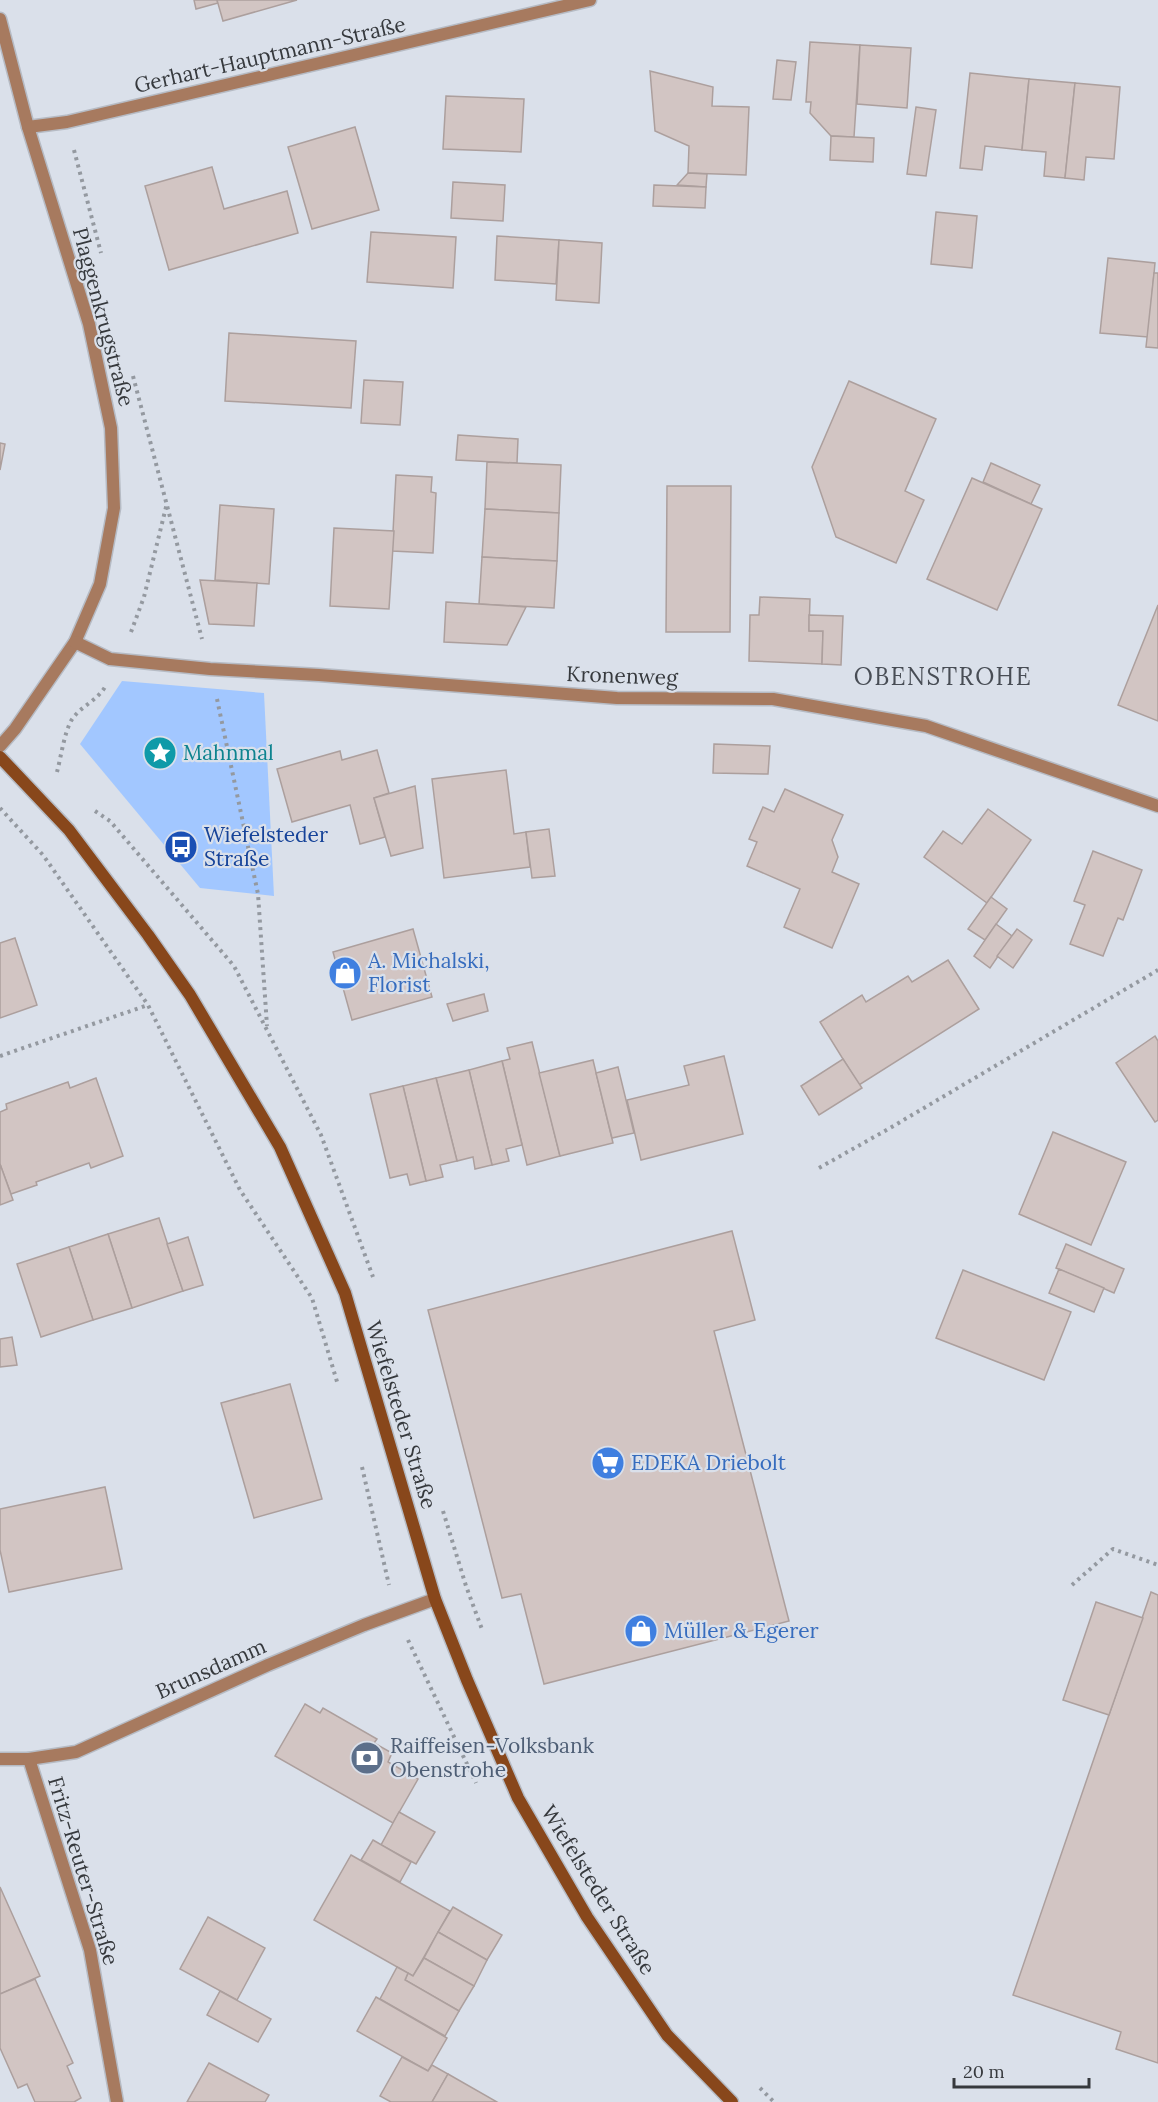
<svg xmlns="http://www.w3.org/2000/svg" width="1158" height="2102" font-family="Lora,serif">
<style>
.green{fill:#a2c7ff}
.building{fill:#d2c5c3;stroke:#ac9f9d;stroke-width:1.5}
.lines{fill:none;stroke-linecap:round;stroke-linejoin:round}
.minor-casing{stroke:#b6bbc4;stroke-width:15}
.secondary-casing{stroke:#b6bbc4;stroke-width:15}
.path{stroke:#9499a0;stroke-width:4;stroke-dasharray:3 4.5;stroke-linecap:butt}
.minor{stroke:#a77a5f;stroke-width:12}
.secondary{stroke:#88471b;stroke-width:12}
.labels{text-anchor:middle;stroke-width:4.5;stroke-linejoin:round;paint-order:stroke}
.street-label{font-size:21px;fill:#36393d;stroke:#dae0ea}
.culture-label{font-size:21px;fill:#0d838f;stroke:#dae0ea;text-anchor:start}
.transit-label{font-size:21px;fill:#164399;stroke:#dae0ea;text-anchor:start}
.shop-label{font-size:21px;fill:#366cbe;stroke:#dae0ea;text-anchor:start}
.service-label{font-size:21px;fill:#4e5e75;stroke:#dae0ea;text-anchor:start}
.quarter-label{font-size:24px;letter-spacing:1.5px;fill:#484d55;stroke:#dae0ea}
</style>
<rect width="100%" height="100%" fill="#dae0ea"/>
<!-- green -->
<path class="green" d="M122,681l142,12 10,203 -74,-8 -120,-144z"/>
<!-- building -->
<g class="building">
<path d="M194,0h23l1,3 -22,6z"/>
<path d="M217,0h80l-74,21z"/>
<path d="M810,42l50,3 -6,92 -23,-1 -21,-23 1,-11h-5z"/>
<path d="M860,45l51,3 -4,60 -50,-4z"/>
<path d="M777,60l19,2 -5,38 -18,-1z"/>
<path d="M650,71l63,16 -1,19 37,1 -3,68 -58,-2 1,-27 -34,-15z"/>
<path d="M970,73l59,6 -7,71 -37,-4 -3,24 -22,-2z"/>
<path d="M1029,79l46,4 -10,95 -21,-2 2,-24 -24,-2z"/>
<path d="M1075,83l45,4 -6,72 -28,-2 -2,23 -19,-2z"/>
<path d="M446,96l78,3 -3,53 -78,-3z"/>
<path d="M916,107l20,3 -10,66 -19,-2z"/>
<path d="M355,127l24,83 -67,19 -24,-82z"/>
<path d="M831,136l43,2 -1,24 -43,-2z"/>
<path d="M212,167l12,42 63,-18 11,42 -129,37 -24,-84z"/>
<path d="M688,173l19,1 -1,13 -29,-2z"/>
<path d="M453,182l52,3 -2,36 -52,-3z"/>
<path d="M654,185l52,2 -1,21 -52,-2z"/>
<path d="M936,212l41,4 -5,52 -41,-4z"/>
<path d="M371,232l85,5 -3,51 -86,-6z"/>
<path d="M497,236l62,4 -3,44 -61,-4z"/>
<path d="M559,240l43,3 -3,60 -43,-3z"/>
<path d="M1108,258l47,5 -7,74 -48,-4z"/>
<path d="M1154,273h4v75l-12,-1z"/>
<path d="M229,333l127,8 -5,67 -126,-7z"/>
<path d="M364,380l39,2 -3,43 -39,-2z"/>
<path d="M849,381l87,38 -31,72 19,9 -28,63 -60,-26 -24,-70z"/>
<path d="M458,435l60,4 -1,24 -61,-3z"/>
<path d="M0,443l5,1 -5,26z"/>
<path d="M487,462l74,3 -2,48 -74,-4z"/>
<path d="M991,463l49,22 -9,19 -48,-22z"/>
<path d="M396,475l36,2 -1,15 5,1 -3,60 -41,-2z"/>
<path d="M972,478l70,31 -45,101 -70,-31z"/>
<path d="M667,486h64l-1,146h-64z"/>
<path d="M220,505l54,4 -5,75 -54,-4z"/>
<path d="M485,509l74,4 -2,48 -75,-4z"/>
<path d="M334,528l60,3 -5,78 -59,-3z"/>
<path d="M482,557l75,4 -3,47 -75,-4z"/>
<path d="M200,580l57,3 -3,43 -45,-2z"/>
<path d="M760,597l50,2 -1,32h14l-1,33 -73,-3 1,-46h9z"/>
<path d="M446,602l33,2 47,3 -19,38 -63,-3z"/>
<path d="M1158,605v116l-40,-16z"/>
<path d="M809,615l34,1 -2,49 -19,-1 1,-33h-14z"/>
<path d="M714,744l56,2 -2,28 -55,-1z"/>
<path d="M377,750l12,43 -15,5 11,39 -25,7 -10,-39 -58,17 -15,-53 63,-18 2,9z"/>
<path d="M506,770l8,64 12,-2 4,35 -86,11 -12,-99z"/>
<path d="M415,786l8,62 -32,8 -17,-58z"/>
<path d="M785,789l58,26 -11,25 6,17 -6,15 27,12 -27,64 -48,-21 16,-38 -53,-23 10,-24 -8,-3 14,-32 11,5z"/>
<path d="M988,809l43,31 -44,63 -63,-46 19,-26 19,13z"/>
<path d="M549,829l6,47 -23,2 -6,-46z"/>
<path d="M1093,851l49,19 -19,50 -5,-2 -15,38 -33,-12 15,-39 -11,-4z"/>
<path d="M991,897l16,12 -22,31 -17,-11z"/>
<path d="M996,924l16,12 -22,32 -16,-12z"/>
<path d="M413,929l19,68 -80,23 -19,-68z"/>
<path d="M1017,929l15,11 -19,28 -16,-12z"/>
<path d="M15,938l22,67 -37,13v-75z"/>
<path d="M948,960l31,49 -120,76 -39,-63 42,-27 4,7 42,-26 4,6z"/>
<path d="M484,994l4,17 -35,10 -6,-17z"/>
<path d="M1155,1036l3,5v79l-3,2 -39,-59z"/>
<path d="M532,1042l28,114 -33,9 -25,-104 8,-2 -3,-11z"/>
<path d="M724,1056l19,78 -102,26 -14,-60 62,-15 -5,-19z"/>
<path d="M843,1059l19,29 -43,27 -18,-29z"/>
<path d="M593,1060l20,83 -53,13 -21,-83z"/>
<path d="M502,1061l20,84 -16,4 3,12 -17,4 -23,-95z"/>
<path d="M618,1067l16,66 -22,5 -16,-65z"/>
<path d="M469,1070l23,95 -17,4 -2,-12 -16,4 -21,-83z"/>
<path d="M96,1078l27,78 -32,12 -2,-5 -53,19 1,3 -26,9 -11,-30v-52l7,-3 -1,-5 62,-22 2,6z"/>
<path d="M436,1078l21,83 -17,4 3,12 -17,4 -23,-95z"/>
<path d="M403,1086l23,95 -16,4 -3,-11 -17,4 -20,-84z"/>
<path d="M1053,1132l73,30 -35,83 -72,-31z"/>
<path d="M0,1164l13,36 -13,5z"/>
<path d="M159,1218l24,73 -51,17 -24,-74z"/>
<path d="M732,1231l23,89 -41,11 75,290 -245,63 -23,-90 -19,4 -74,-288z"/>
<path d="M108,1234l24,74 -39,12 -24,-73z"/>
<path d="M188,1237l15,48 -20,6 -16,-47z"/>
<path d="M1066,1244l58,25 -10,24 -58,-25z"/>
<path d="M69,1247l24,73 -52,17 -24,-73z"/>
<path d="M1059,1269l45,19 -10,24 -45,-19z"/>
<path d="M963,1270l108,42 -27,68 -108,-42z"/>
<path d="M12,1337l5,28 -17,2v-28z"/>
<path d="M290,1384l32,115 -68,19 -33,-115z"/>
<path d="M105,1487l17,82 -113,23 -9,-42v-41z"/>
<path d="M1151,1592l7,3v468l-42,-14 5,-17 -108,-37z"/>
<path d="M1096,1602l47,16 -34,97 -46,-15z"/>
<path d="M305,1704l15,9 3,-5 54,31 -3,4 18,10 -4,9 30,17 -25,44 -118,-67z"/>
<path d="M399,1812l36,20 -19,32 -35,-19z"/>
<path d="M373,1840l38,22 -11,20 -39,-22z"/>
<path d="M351,1855l99,56 -37,65 -99,-56z"/>
<path d="M0,1887l40,89 -40,18z"/>
<path d="M453,1907l49,28 -15,25 -49,-28z"/>
<path d="M208,1917l57,31 -28,52 -57,-31z"/>
<path d="M438,1932l49,28 -13,26 -50,-28z"/>
<path d="M424,1958l50,28 -15,25 -54,-31 3,-7 5,3z"/>
<path d="M397,1967l11,6 -3,7 54,31 -14,25 -65,-37z"/>
<path d="M35,1979l38,84 -6,3 14,32 -7,4h-39l-8,-18 -9,4 -18,-40v-54z"/>
<path d="M220,1991l51,28 -13,23 -51,-27z"/>
<path d="M376,1997l71,41 -19,33 -71,-40z"/>
<path d="M402,2057l26,14 4,-6 16,9 -16,28h-41l-11,-6z"/>
<path d="M209,2063l60,32 -4,7h-78z"/>
<path d="M448,2074l49,28h-65z"/>
</g>
<g class="lines">
<!-- minor casing -->
<g class="minor-casing">
<g id="minor">
<path d="M0,19l28,108 61,197 22,104 3,80 -14,76 -25,58 -60,87 -15,17"/>
<path d="M28,127l39,-5 523,-122"/>
<path d="M75,642l35,17 100,10 109,6 298,23 156,1 153,27 232,80"/>
<path d="M0,1759h29l47,-7 192,-87 96,-40 71,-26"/>
<path d="M29,1759l61,191 27,152"/>
</g>
</g>
<!-- secondary casing -->
<g class="secondary-casing">
<path id="secondary" d="M0,757l69,73 79,105 42,60 90,152 65,146 90,306 32,81 51,118 69,119 80,118 65,67"/>
</g>
<!-- path -->
<g class="path">
<path d="M74,150l27,103"/>
<path d="M133,376l69,263"/>
<path d="M131,632l13,-35 23,-94"/>
<path d="M217,699l41,195 9,132"/>
<path d="M57,772c4,-15 7,-38 14,-51 8,-14 26,-20 34,-34"/>
<path d="M0,808l43,47 105,150 92,185 72,108 26,87"/>
<path d="M95,811l15,10 124,145 87,169 52,142"/>
<path d="M0,1056l148,-51"/>
<path d="M819,1168l71,-40 268,-158"/>
<path d="M362,1467l27,118"/>
<path d="M443,1511l23,75 17,46"/>
<path d="M1072,1585l41,-36 45,16"/>
<path d="M408,1640l68,143"/>
<path d="M760,2088l14,14"/>
</g>
<!-- minor -->
<use href="#minor" class="minor"/>
<!-- secondary -->
<use href="#secondary" class="secondary"/>
</g>
<!-- icons -->
<defs>
<g id="sight-disc" transform="scale(1.725)"><circle r="9.5" fill="#0f9aa8" stroke="#dae0ea"/><path d="M0-6L1.8-2.2L6-1.7L2.9 1.2L3.7 5.4L0 3.3L-3.7 5.4L-2.9 1.2L-6-1.7L-1.8-2.2Z" fill="#fff"/></g>
<g id="bus-disc" transform="scale(1.725)"><circle r="9.5" fill="#1a4fb4" stroke="#dae0ea"/><path d="M-5-6H5V4H4V6H2V4H-2V6H-4V4H-5ZM-3.5-4V0h7V-4ZM-3.5 1.2v1.5H-2V1.2ZM2 1.2v1.5H3.5V1.2Z" fill="#fff"/></g>
<g id="shop-disc" transform="scale(1.725)"><circle r="9.5" fill="#3f7fe0" stroke="#dae0ea"/><path d="M-5-2.5h2.3a2.7 3.5 0 0 1 5.4 0H5L5.5 6h-11ZM-1.5-2.5h3a1.5 2.3 0 0 0-3 0Z" fill="#fff"/></g>
<g id="supermarket-disc" transform="scale(1.725)"><circle r="9.5" fill="#3f7fe0" stroke="#dae0ea"/><path d="M-6-5.5h2.5l.6 2H6L4.5 2H-2.5L-4.4-4H-6ZM-1.5 3.2a1.3 1.3 0 1 0 .1 0ZM3 3.2a1.3 1.3 0 1 0 .1 0Z" fill="#fff"/></g>
<g id="bank-disc" transform="scale(1.725)"><circle r="9.5" fill="#5c6f8a" stroke="#dae0ea"/><path d="M-6-4H6V4H-6ZM0-2.3a2.3 2.3 0 1 0 0 4.6a2.3 2.3 0 1 0 0-4.6Z" fill="#fff"/></g>
</defs>
<g fill-rule="evenodd">
<use href="#sight-disc" x="160" y="753"/>
<use href="#bus-disc" x="181" y="847"/>
<use href="#shop-disc" x="345" y="973"/>
<use href="#supermarket-disc" x="608" y="1463"/>
<use href="#shop-disc" x="641" y="1631"/>
<use href="#bank-disc" x="367" y="1758"/>
</g>
<g class="labels">
<!-- street labels -->
<g class="street-label">
<text transform="translate(270 55) rotate(-13)" y="7">Gerhart-Hauptmann-Straße</text>
<text transform="translate(103 317) rotate(75)" y="7">Plaggenkrugstraße</text>
<text transform="translate(622 676) rotate(2)" y="7">Kronenweg</text>
<text transform="translate(401 1415) rotate(73)" y="7">Wiefelsteder Straße</text>
<text transform="translate(211 1669) rotate(-24)" y="7">Brunsdamm</text>
<text transform="translate(83 1871) rotate(73)" y="7">Fritz-Reuter-Straße</text>
<text transform="translate(598 1890) rotate(58)" y="7">Wiefelsteder Straße</text>
</g>
<!-- culture labels -->
<g class="culture-label">
<text x="183" y="760">Mahnmal</text>
</g>
<!-- transit labels -->
<g class="transit-label">
<text x="204" y="842">Wiefelsteder<tspan x="204" dy="24">Straße</tspan></text>
</g>
<!-- shop labels -->
<g class="shop-label">
<text x="368" y="968">A. Michalski,<tspan x="368" dy="24">Florist</tspan></text>
<text x="631" y="1470">EDEKA Driebolt</text>
<text x="664" y="1638">Müller &amp; Egerer</text>
</g>
<!-- service labels -->
<g class="service-label">
<text x="390" y="1753">Raiffeisen-Volksbank<tspan x="390" dy="24">Obenstrohe</tspan></text>
</g>
<!-- quarter labels -->
<g class="quarter-label">
<text x="943" y="685">OBENSTROHE</text>
</g>
</g>
<!-- scale -->
<path d="M954 2078v9h135v-9" fill="none" stroke="#36393d" stroke-width="3"/>
<text x="963" y="2078" font-size="18" fill="#36393d" stroke="#dae0ea" stroke-width="4.5" paint-order="stroke">20 m</text>
</svg>
